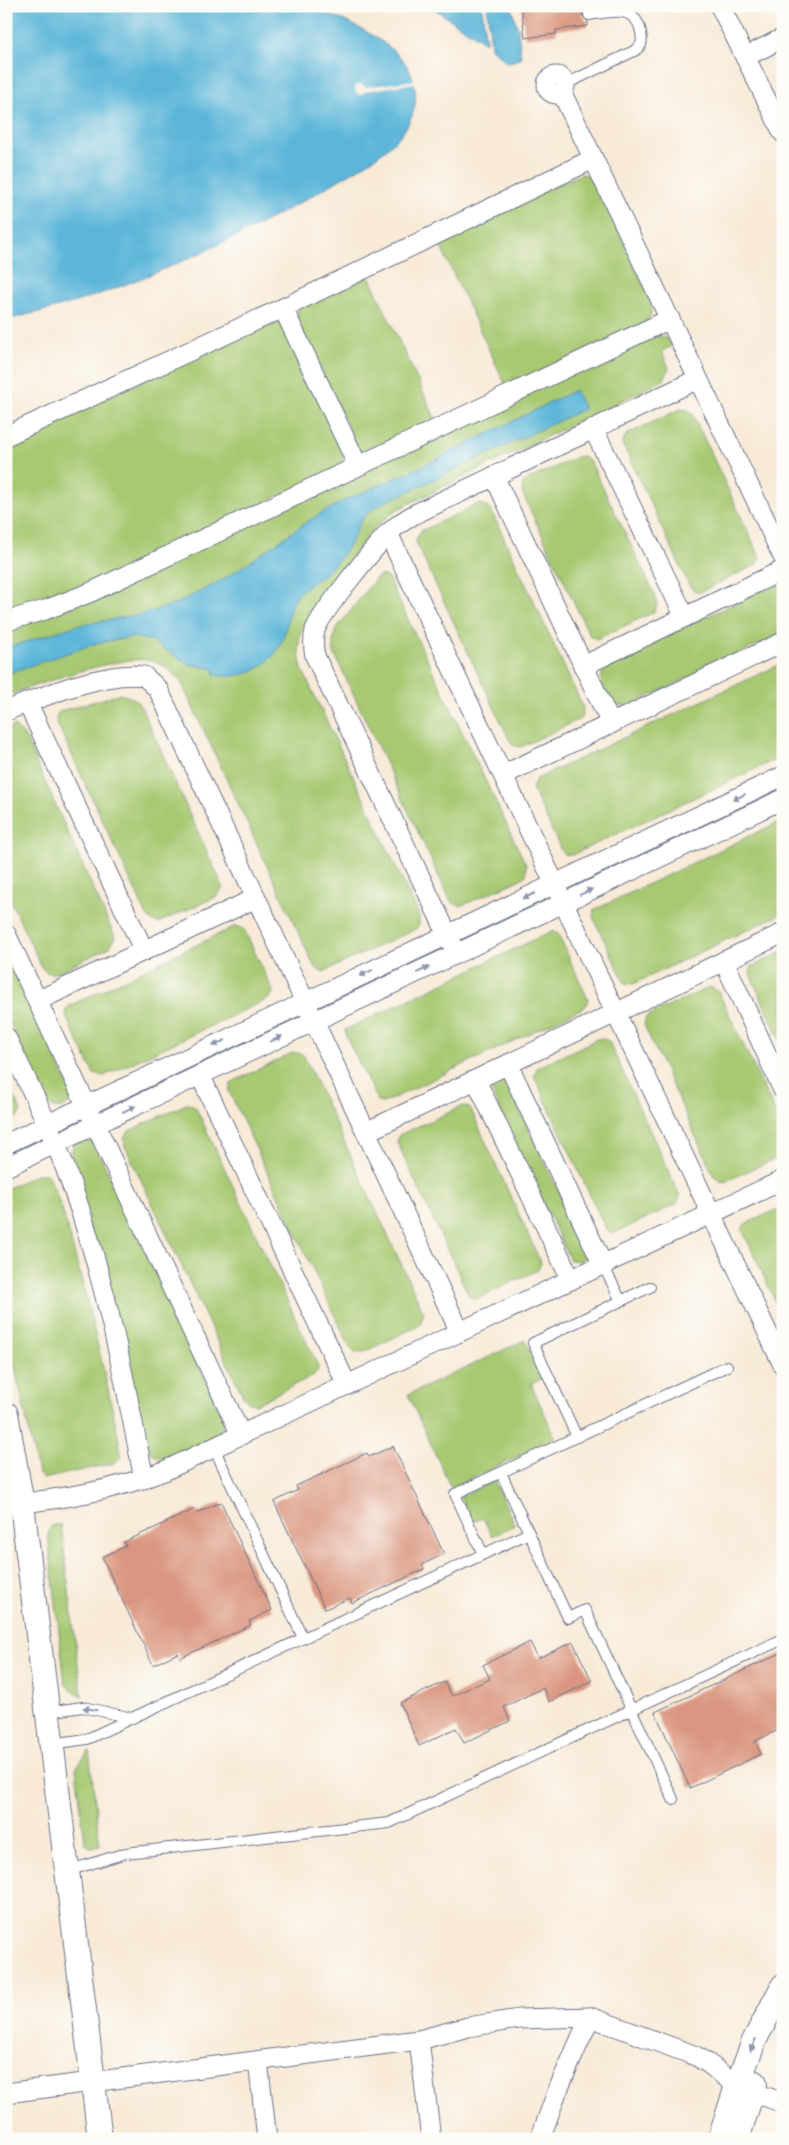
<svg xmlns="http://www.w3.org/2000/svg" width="789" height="2145" font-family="Mynerve,sans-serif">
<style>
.green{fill:#a7c972;stroke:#617c68}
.water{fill:#5bb6d9;stroke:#3b729c}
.pier{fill:#f8ead7}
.building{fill:#da9680}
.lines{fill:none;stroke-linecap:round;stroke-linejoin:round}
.service-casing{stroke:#687088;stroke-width:12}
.minor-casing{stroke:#687088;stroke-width:21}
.tertiary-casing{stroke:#687088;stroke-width:26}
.service{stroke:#fff;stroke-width:10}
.minor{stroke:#fff;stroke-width:19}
.tertiary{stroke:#fff;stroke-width:24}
.oneway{fill:#8d97ae}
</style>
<rect width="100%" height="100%" fill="#fdfcf7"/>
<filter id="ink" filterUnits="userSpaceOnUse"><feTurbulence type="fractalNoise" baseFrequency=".02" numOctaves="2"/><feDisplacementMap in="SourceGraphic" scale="10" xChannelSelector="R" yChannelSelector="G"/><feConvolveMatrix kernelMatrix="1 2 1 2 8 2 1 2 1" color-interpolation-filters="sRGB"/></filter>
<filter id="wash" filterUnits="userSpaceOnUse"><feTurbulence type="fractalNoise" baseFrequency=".0096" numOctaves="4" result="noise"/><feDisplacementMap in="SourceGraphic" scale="20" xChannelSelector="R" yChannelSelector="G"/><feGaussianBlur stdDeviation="1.12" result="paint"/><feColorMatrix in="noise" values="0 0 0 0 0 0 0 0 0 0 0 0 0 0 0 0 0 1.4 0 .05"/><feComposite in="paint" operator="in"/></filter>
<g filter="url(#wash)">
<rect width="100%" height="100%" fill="#f8ead7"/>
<!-- green -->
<g class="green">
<path d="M581,174l11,2 58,122c3,10 3,17 -5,25l-138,65 -69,-147z"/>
<path d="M368,274l69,148 -68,31 -10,-3 -63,-132 3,-10z"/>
<path d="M273,320l9,3 62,131 -2,11 -249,121 -78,24 -5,-3 -4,-9v-154z"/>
<path d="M655,335l11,3 6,8 -10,5 7,17 -5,12 -268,130 -22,19 -65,84c-11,19 -12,35 -7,56l117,246v11l-3,3 -93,43 -8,-4 -134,-286c-8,-10 -18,-19 -31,-22 -32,-5 -111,24 -144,36v-68z"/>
<path d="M680,409l8,1 4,3 68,144 -2,7 -58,28h-4l-6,-5 -68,-144 4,-8z"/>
<path d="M582,456l8,5 64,132 3,12 -3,7 -57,27 -7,-3 -2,-4 -64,-135c-3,-7 -3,-13 3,-17l50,-23z"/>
<path d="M478,504h4l9,6 92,197 -1,9 -2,3 -59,28 -7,-1 -4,-5 -93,-196 -1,-6 5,-8z"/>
<path d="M382,575l6,3 138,287v10l-3,3 -62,28 -8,-3 -3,-3 -116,-247 -1,-12 4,-13 39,-50z"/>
<path d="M777,585l6,2v46l-154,73 -14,-1c-14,-9 -19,-31 -6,-42l162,-77z"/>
<path d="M783,663v93l-211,99 -7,-1 -3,-2 -30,-64 4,-9z"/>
<path d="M120,694l15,5 6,8 81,178v4l-4,7 -60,27 -5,-1 -6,-6 -91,-195 1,-7 3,-3z"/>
<path d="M15,726l9,9 91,202 -5,10 -54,26h-8l-6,-5 -36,-77v-162z"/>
<path d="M783,820v93l-150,71 -8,-1 -32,-66 1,-7z"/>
<path d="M236,926l6,2 3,3 27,58 1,4 -3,5 -166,78 -10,-2 -28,-57v-8l3,-3z"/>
<path d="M552,931l6,3 29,63 1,3 -3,7 -202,96 -5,-1 -32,-66 -1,-6z"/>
<path d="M783,952v94l-33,-72 2,-8z"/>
<path d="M6,954l65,137v10c-5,6 -10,9 -18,7l-5,-5 -42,-88z"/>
<path d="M710,987l8,4 65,138v26l-59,27 -4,-1 -6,-5 -70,-151 2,-8z"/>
<path d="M272,1027l2,5 -149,71 -2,-5z"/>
<path d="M604,1038l5,4 71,154 -3,8 -62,29h-5l-5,-6 -71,-151 3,-8 60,-29z"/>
<path d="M292,1053h7l5,3 120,257 -4,12 -58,28h-7l-5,-5 -121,-257 2,-7 3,-3z"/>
<path d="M6,1078l15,33 -3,6 -12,5z"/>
<path d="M498,1078l7,2 81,169v7l-5,5 -11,-1 -80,-172 1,-7z"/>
<path d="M186,1104l7,1 3,3 122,258v4l-4,5 -58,29 -7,-1 -5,-5 -119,-252 -1,-9 5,-6z"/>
<path d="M463,1106l5,1 3,3 70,153 -3,7 -62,29 -7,-3 -72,-154 2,-7z"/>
<path d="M83,1140l11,3 128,272c1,5 2,10 -1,15 -4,8 -52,29 -62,27 -5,-1 -9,-5 -12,-10l-76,-288 2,-14z"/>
<path d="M37,1174h9c16,10 71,247 75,280l-1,4 -6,5 -71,16 -5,-6 -32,-147v-137z"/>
<path d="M783,1207v111l-41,-89 3,-5z"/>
<path d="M525,1340l18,38 -12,6 25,55 -105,49 -43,-93z"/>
<path d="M494,1481l21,44 -23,11 -9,-18 -10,4 -13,-25z"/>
<path d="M52,1525h9l21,172 -17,-13 -17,-150z"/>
<path d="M89,1750l11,95 -10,2 -5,-4 -9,-75z"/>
</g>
<!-- water -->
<g class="water">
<path d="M6,6h293c36,9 71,23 98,48 22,20 25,54 6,78 -19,24 -51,40 -76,55 -80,47 -163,86 -251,115 -23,7 -47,12 -70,18z"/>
<path d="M430,6h52l4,37z"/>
<path d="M487,6h24l7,23 3,29 -13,5 -17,-15z"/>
<path d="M575,390l9,19 -198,93c-8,4 -16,8 -22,15 -6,8 -9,18 -14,27 -7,10 -15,21 -24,29 -10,9 -22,12 -30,24 -11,17 -7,30 -15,46 -12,26 -40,37 -66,32l-1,-6 -25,-5 -38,-23 -17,-4 -37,6 -91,31v-26l72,-23 61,-10 39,-12 48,-25 85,-59 34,-19 76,-33z"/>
</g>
<!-- pier -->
<path class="pier" d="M415,80v3l-49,8 -5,4 -5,-2 -1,-6 5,-3 6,3z"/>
<g id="blocks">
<!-- building -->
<g class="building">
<path d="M521,6h65l-4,9 6,7v4l-32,4v4l-31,4z"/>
<path d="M393,1446l51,108 -22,11 2,4 -72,34 -2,-5 -25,11 -51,-107 24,-12 -2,-4 71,-33 2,4z"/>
<path d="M221,1502l51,108 -23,11 2,4 -71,33 -2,-5 -25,12 -51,-108 24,-11 -2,-4 71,-33 2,4z"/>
<path d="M530,1642l8,16 35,-16 19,39 -43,21 -6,-14 -39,19 6,14 -46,22 -8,-15 -37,18 -19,-43 44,-21 8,14 38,-17 -7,-14z"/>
<path d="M783,1652v76l-28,13 6,13 -71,34 -35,-76z"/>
</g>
</g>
</g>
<g filter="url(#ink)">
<use href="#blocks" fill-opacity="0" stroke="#687088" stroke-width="1"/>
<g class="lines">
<!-- service casing -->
<g class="service-casing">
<g id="service">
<path d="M566,84l70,-34 5,-5c2,-7 0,-14 -2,-20 -9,-20 -32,-12 -50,-10"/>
<path d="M603,1265l18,36"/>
<path d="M577,1437l-44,-94 117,-56"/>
<path d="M214,1448l89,190"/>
<path d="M501,1473l28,60"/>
<path d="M483,1554l-28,-60 272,-128"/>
<path d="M47,1712l36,-5 49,11"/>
<path d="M51,1744l36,-5 442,-206 39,85 17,-8 88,189"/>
<path d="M67,1871l59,-18 263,-30 394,-184"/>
</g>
</g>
<!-- minor casing -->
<g class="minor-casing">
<g id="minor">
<path d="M720,6l63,127"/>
<path d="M745,57l38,-19"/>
<circle cx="556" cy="85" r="9"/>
<path d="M562,93l221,464"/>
<path d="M283,308l75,158"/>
<path d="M594,430l91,187"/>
<path d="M6,436l277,-128 310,-149"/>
<path d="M494,476l117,248"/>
<path d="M388,533l395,832"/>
<path d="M6,621l39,-11 44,-17 581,-274"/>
<path d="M583,666l200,-96"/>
<path d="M27,702l117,249"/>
<path d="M6,711c35,-14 101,-41 138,-35l14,13 302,643"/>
<path d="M503,775l280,-133"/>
<path d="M6,934l235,501"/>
<path d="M453,946l-138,-290c-2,-9 -2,-17 0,-26 6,-17 60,-84 75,-98 7,-7 16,-13 25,-18l283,-135"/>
<path d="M724,961l59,129"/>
<path d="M37,1001l219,-103"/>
<path d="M6,1037c24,50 49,100 67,152 33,94 52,192 71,290"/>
<path d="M508,1064l95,201"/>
<path d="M200,1075l147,310"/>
<path d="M476,1080l95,200"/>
<path d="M366,1132l417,-199"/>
<path d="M6,1144l777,-368"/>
<path d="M6,1167l777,-368"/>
<path d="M6,1505c54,-6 107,-14 158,-34l619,-291"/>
<path d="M419,2040l12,99"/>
<path d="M258,2061l9,78"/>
<path d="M6,2093l413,-53 49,-13 51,-8 71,-2 106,39 13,8 28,22 46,17"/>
<path d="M540,2139l17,-47 33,-75"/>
</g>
</g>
<!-- tertiary casing -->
<g class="tertiary-casing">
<g id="tertiary">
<path d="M6,1414l16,90 78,635"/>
<path d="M720,2139l17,-53 17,-45 29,-55"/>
<path d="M737,2139l18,-56"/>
</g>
</g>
<!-- service -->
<use href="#service" class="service"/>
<!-- minor -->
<use href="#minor" class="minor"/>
<!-- tertiary -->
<use href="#tertiary" class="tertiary"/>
</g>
<!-- one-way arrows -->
<defs><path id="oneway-solid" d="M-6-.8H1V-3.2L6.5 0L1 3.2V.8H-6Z" transform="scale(1.25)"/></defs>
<g class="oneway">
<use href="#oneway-solid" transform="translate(739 797) rotate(155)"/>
<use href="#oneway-solid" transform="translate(586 892) rotate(-25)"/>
<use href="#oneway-solid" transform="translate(529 896) rotate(155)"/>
<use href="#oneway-solid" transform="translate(423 970) rotate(-25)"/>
<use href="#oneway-solid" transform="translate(366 973) rotate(155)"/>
<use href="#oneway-solid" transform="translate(276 1039) rotate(-25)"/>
<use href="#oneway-solid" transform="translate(219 1043) rotate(155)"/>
<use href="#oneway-solid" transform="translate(129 1109) rotate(-25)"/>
<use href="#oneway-solid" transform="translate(90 1709) rotate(-170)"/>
<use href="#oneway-solid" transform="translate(753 2045) rotate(113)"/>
</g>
</g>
<!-- margin -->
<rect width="789" height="2145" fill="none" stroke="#fdfcf7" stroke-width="25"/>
</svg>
